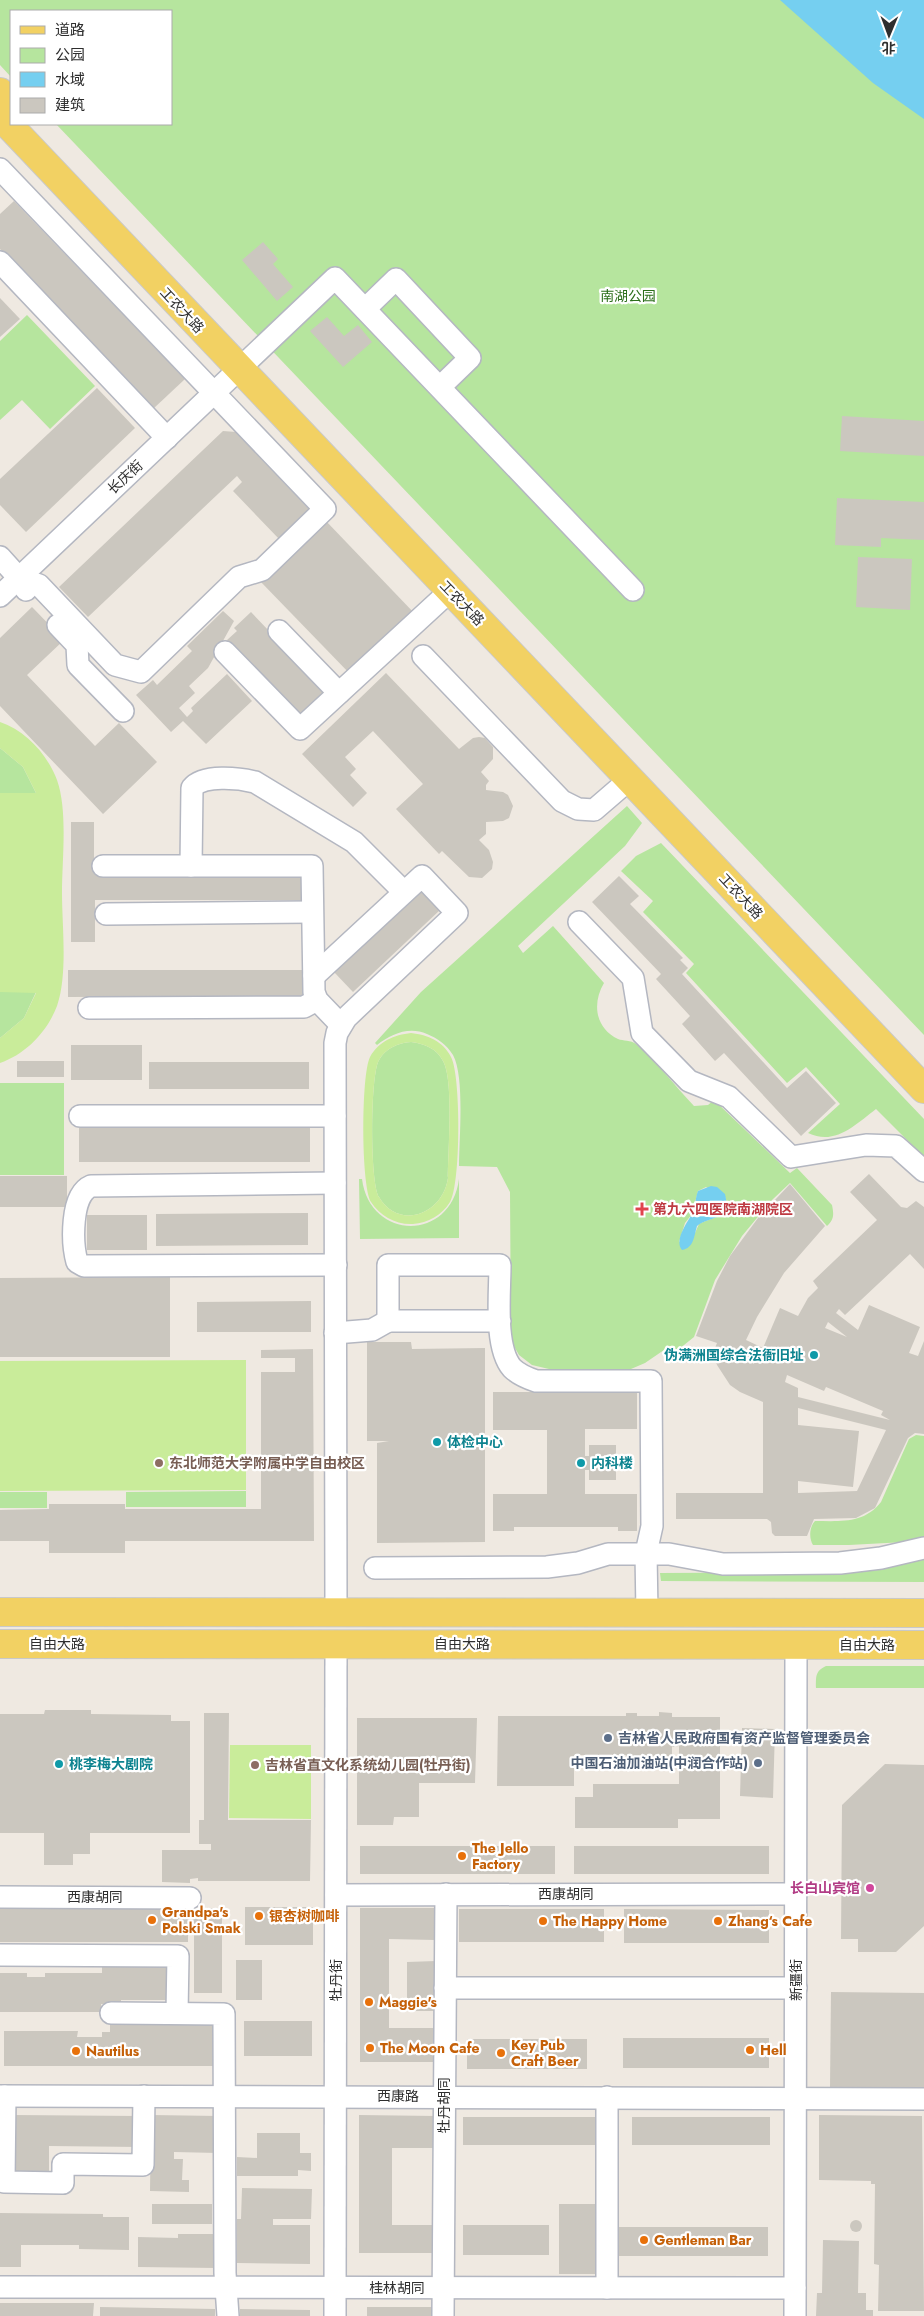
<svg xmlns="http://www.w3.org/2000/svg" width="924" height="2316" font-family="Jost,'Noto Sans SC',sans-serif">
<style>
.green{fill:#b6e59e;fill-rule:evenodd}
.pitch{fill:#c9ec9a;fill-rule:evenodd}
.water{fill:#75cff0}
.building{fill:#cbc7bf;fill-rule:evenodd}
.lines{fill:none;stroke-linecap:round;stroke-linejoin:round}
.minor-casing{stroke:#b4b7c1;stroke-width:24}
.major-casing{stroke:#c9c9c9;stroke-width:30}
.minor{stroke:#fff;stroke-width:21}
.major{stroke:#f2d163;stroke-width:28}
.health-dot{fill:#e0444e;stroke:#fff;stroke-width:2}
.culture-dot{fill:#0f9aa8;stroke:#fff;stroke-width:2}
.education-dot{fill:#8d6e63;stroke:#fff;stroke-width:2}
.service-dot{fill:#5c6f8a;stroke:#fff;stroke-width:2}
.food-dot{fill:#e8710a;stroke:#fff;stroke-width:2}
.hotel-dot{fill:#d1479c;stroke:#fff;stroke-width:2}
.labels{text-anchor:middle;stroke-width:4.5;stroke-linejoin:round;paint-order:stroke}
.park-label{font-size:14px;fill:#2c6e1b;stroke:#fff}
.street-label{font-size:14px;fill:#2e2e2e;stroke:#fff}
.health-label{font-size:14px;font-weight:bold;fill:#be3a42;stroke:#fff;text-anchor:start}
.culture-label{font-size:14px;font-weight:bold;fill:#0d838f;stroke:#fff;text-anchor:start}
.education-label{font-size:14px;font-weight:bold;fill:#785e54;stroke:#fff;text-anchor:start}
.service-label{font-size:14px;font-weight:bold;fill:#4e5e75;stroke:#fff;text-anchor:start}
.food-label{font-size:14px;font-weight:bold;fill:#c56008;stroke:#fff;text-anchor:start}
.hotel-label{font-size:14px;font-weight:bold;fill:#b23c85;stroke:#fff;text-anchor:end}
</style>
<rect width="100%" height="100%" fill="#efe9e1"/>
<!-- green -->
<g class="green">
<path d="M0,0h924v1035l-868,-911h115v-113h-160v66l-11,-12z"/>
<path d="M27,315l68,71 -45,43 -28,-29 -22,20v-79z"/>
<path d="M0,748l23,19 13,26h-36z"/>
<path d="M627,806l15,17 -17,23 -107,100 5,7 30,-27 51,57c-12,20 -9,45 14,56 5,2 13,1 18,5 21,18 39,42 58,62l14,-1 6,-5 76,73 7,-5 35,37c2,10 2,14 -5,21l-37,-43 -18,17 -30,36 -27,44 -21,57 -15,12 -15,1 -19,13 -14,6h-82l-17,-4 -13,-10 -8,-14 -1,-149 -13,-25 -38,-1c0,-26 6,-89 -6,-111 -6,-10 -16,-17 -26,-21 -18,-8 -36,0 -50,11l-2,-2 46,-51zM706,1187l20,11c1,20 -13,19 -27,26l-4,9 -16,9 6,-19 7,-9 6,-23z"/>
<path d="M661,843l263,276v38l-48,-48c-21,16 -41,37 -68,24l32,-29 -34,-37 -19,16 -101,-110 8,-9 -51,-52 10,-11 -32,-30 15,-15z"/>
<path d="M0,992h36l-12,26 -24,20z"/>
<path d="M411,1042c14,2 25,6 32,19 11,19 5,92 5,117 -5,36 -49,53 -69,19 -9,-14 -9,-122 0,-137 7,-12 19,-17 32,-18z"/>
<rect x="0" y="1083" width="64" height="92"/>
<path d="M359,1179h3c8,62 89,63 97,0v59l-99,1z"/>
<path d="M916,1435l8,1v105l-75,4h-36c-4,-6 -4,-18 2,-24 25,0 49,3 66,-19l28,-63z"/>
<path d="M246,1491v16h-120v-15z"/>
<rect x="0" y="1492" width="47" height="16"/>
<path d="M924,1557v25l-263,-1 -1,-8 193,-1 26,-2z"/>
<path d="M826,1666h98v22h-108c0,-11 -1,-17 10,-22z"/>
</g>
<!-- pitch -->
<g class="pitch">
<path d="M0,722c26,9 47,32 57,58 11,31 5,79 5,113 0,33 6,81 -5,113 -10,26 -31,48 -57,57v-25l24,-20 12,-25 -36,-1v-199h36l-13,-26 -23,-19z"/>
<path d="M411,1033c17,2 32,8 40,24 10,18 10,128 -1,145 -8,13 -22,21 -37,22 -17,1 -33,-8 -42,-22 -10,-17 -10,-127 -1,-145 9,-16 24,-22 41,-24zM411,1042c14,2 25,6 32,19 11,19 5,92 5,117 -5,36 -49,53 -69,19 -9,-14 -9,-122 0,-137 7,-12 19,-17 32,-18z"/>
<path d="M246,1360v130l-246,1v-130z"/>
<path d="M230,1745h81v74l-82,-1z"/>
</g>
<!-- water -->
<g class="water">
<path d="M780,0h144v119l-51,-36z"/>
<path d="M711,1186l6,1 8,7c7,27 -14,21 -28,32 -3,10 -3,22 -15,24 -8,-10 5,-27 10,-36 4,-7 3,-16 6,-23z"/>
</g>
<!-- building -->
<g class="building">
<path d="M14,201l171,178 -32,30 -153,-160v-35z"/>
<path d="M263,242l15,17 -5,5 20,23 -16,14 -35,-41z"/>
<path d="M0,298l20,21 -20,18z"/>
<path d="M327,317l17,19 14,-11 14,17 -29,25 -33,-36z"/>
<path d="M97,388l38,40 -109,104 -26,-27v-26z"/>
<path d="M842,416l82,5v35l-84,-5z"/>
<path d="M223,431l13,1 75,79 -31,29 -47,-49 9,-9 -5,-6 -149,141 -29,-30z"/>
<path d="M837,498l87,4v38l-43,-2v9l-46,-2z"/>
<path d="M325,520l91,95 -64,61 -92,-95z"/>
<path d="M858,557l54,2 -2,51 -54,-3z"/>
<path d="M32,607l32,33 -37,35 68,71 24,-23 38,39 -54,52 -103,-108v-68z"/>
<path d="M223,611l11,10 -26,47 -19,18 6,7 -16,15 8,9 6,-6 -2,-3 36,-34 25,27 -46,43 -23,-23 -12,11 -35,-37 17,-15 4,5 35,-34 -5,-5z"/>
<path d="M251,612l78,82 -27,25 -75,-79 10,-9 -3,-3z"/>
<path d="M386,673l73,76 14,-11 6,-1 6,1 8,9v12l-12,13 8,9 -3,4v5l17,2 5,3 5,11 -4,12 -6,3 -17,1v12l-7,6 10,10 4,12 -1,7 -10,9 -13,-1 -27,-26 -3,3 -43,-45 27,-25 -50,-53 -28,26 11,12 -6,6 17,18 -14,14 -51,-53z"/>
<path d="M71,822h23v51l211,-1v28h-210v42h-24z"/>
<path d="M619,876l20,20 -9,8 53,54 -3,2 8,8 -6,6 105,114 19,-17 30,32 -35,33 -77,-83 -9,8 -33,-37 8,-8 -34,-37 5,-5 -69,-72z"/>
<path d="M422,890l18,20 -87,82 -19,-20z"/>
<path d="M68,970h238l1,26 -239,1z"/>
<rect x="71" y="1045" width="71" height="35"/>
<rect x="17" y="1061" width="47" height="16"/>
<rect x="149" y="1062" width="160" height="27"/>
<rect x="79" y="1128" width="231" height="34"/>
<path d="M869,1174l32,33 6,1 9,-7 8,6v62l-14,-15 -65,61 -6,-6 -3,4 22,17 11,-25 51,22 -11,26 9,3 6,-15v93l-9,-1 -7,5 -33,70 -19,10 -42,1 -7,17h-32l-3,-3 -1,-11 -4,-3h-91v-26h87v-91l-23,-10 -10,-7 -13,-20 -4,-12 4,-10 -21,-7 21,-55 13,-25 28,-38 32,-34 35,42 -41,47 -27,44 -11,23 17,8 17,-40 18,8 10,-18 10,-10 -5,-7 64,-61 -27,-28zM828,1322l19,15 -22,-9zM787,1375l37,16 2,-4 57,24 -2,4 9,5 -92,-23v-9l-13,-6zM798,1408l88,22 -29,61 -59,2v-12l55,6 6,-56 -61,-6z"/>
<rect x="0" y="1176" width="67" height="31"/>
<path d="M308,1213v32l-152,1v-32z"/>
<rect x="87" y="1215" width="60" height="35"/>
<path d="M170,1277v80h-170v-79z"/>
<path d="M311,1301v31h-114v-30z"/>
<path d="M367,1342h44l1,7 73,-1v194l-108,1v-100l12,-2h-22z"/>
<path d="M313,1349l1,192h-189v12h-76v-12h-49v-31l49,-1v-5h76v5h136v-137h34v-14h-34v-8z"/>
<path d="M493,1392h144v37h-52v27h4v-11h27v35h-27v-10h-4v24h52v37h-19v-4h-104v4h-21v-37h54v-64h-54z"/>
<path d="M45,1710h46v4l80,1v6h19v112h-100v21h-17v11h-29v-32h-44v-119h44z"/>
<path d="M659,1712l13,1v4h48v102h-42v9h-103v-31h18v-13h86v-38l-7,1v12h-47l1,-4h-52v31h-77l1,-70h128v-3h11v3h22z"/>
<path d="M204,1713h25l-1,107h83l-1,61h-112v-3l-8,1v4l-28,-1v-32h49v-6h-12v-24h5z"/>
<path d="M357,1718h120l-2,65h-56v34h-25l-1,8h-36z"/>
<path d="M742,1728l33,1 -2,69 -33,-2z"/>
<path d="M885,1764l39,1v161l-28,26h-38v-13h-17l1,-134z"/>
<rect x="360" y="1846" width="195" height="28"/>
<rect x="574" y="1846" width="195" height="28"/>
<rect x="245" y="1907" width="68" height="38"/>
<path d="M0,1908h222v85h-28v-58h-6v7h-188z"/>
<path d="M360,1908h75v32l-46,-1v89h47v34h-76z"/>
<rect x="459" y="1909" width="145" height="33"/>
<path d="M624,1909l145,1v33h-145z"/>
<rect x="236" y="1960" width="26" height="40"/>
<path d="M436,1961v50h-29v-49z"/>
<path d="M102,1966h66v34h-47v4h-20l1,8h-102v-39h27v4h18v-4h57z"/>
<path d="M831,1992l93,1v95l-94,-1z"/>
<rect x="244" y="2021" width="68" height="35"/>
<path d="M110,2024l105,1v41h-211v-35h74l-1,6h25v-5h8z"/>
<rect x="623" y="2038" width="146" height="30"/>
<rect x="467" y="2039" width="120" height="30"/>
<path d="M13,2115l126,1v31l-90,-1v28h-36z"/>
<path d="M151,2115l68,1 -1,37 -44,-1v7h9l-1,21h7v12l-39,-1z"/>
<path d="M359,2115l77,1v32h-44v77h45v28h-78z"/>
<path d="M819,2115l103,1 2,195h-46l1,-46 -5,-1 1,-80h-4v-3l-52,-1z"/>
<rect x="463" y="2117" width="139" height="28"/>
<rect x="632" y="2117" width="138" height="28"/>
<path d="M257,2133h43v20h11v18l-13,-1v6h-61v-19l20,1z"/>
<path d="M242,2188l70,1 -1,30h-38v6h37v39l-73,-1v-44h4z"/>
<rect x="152" y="2204" width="60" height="20"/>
<path d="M559,2204h40l-1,70h-39z"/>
<path d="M0,2213l103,1v3h26v33l-50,-1v-4h-58v22h-21z"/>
<circle cx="856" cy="2226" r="6"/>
<rect x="463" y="2225" width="86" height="30"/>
<rect x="618" y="2227" width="150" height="29"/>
<path d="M178,2234h38v34l-78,-1v-30l40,1z"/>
<path d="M823,2240l36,1 -1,52h8v17h7v6h-57l1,-23h5z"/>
<path d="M0,2303h94l-1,13h-93z"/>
<path d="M100,2307l115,2v7h-115z"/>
<rect x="367" y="2307" width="67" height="9"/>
<path d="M240,2309l70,1v6h-70z"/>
</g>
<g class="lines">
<!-- minor casing -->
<g class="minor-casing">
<g id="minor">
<path d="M0,169l325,340 -63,61 -23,7 -98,95 -26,-7 -76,-80 -20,-7"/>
<path d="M0,262l167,176"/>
<path d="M365,309l31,-30 74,79 -30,29"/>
<path d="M0,557l19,21 7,12"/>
<path d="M0,596l335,-318 298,312"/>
<path d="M58,625l19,20 1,20 45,46"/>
<path d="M279,631l60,62"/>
<path d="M225,652l75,77 150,-138"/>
<path d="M423,656l139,145 16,8 16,1 36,-31"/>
<path d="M103,866h209l2,126 3,8 24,25"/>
<path d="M191,866l1,-78c11,-14 47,-10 63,-6l99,60 50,50"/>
<path d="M106,914l206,-2"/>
<path d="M579,922l54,56 9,55 47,48 40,16 62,60 75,-12 30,1 28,25"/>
<path d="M314,976l108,-100 35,37 -111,105 -9,15 -2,10 1,570"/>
<path d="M89,1008l215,-1 13,-7"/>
<path d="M80,1116h255"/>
<path d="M335,1183l-244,3c-21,9 -19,58 -14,76l7,4 252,-1"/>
<path d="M500,1321h-112v-56h112c0,27 -6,82 12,103 7,7 15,10 24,13h115l1,145 -6,27 1,60"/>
<path d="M335,1333l37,-3 16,-9"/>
<path d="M375,1568l172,-1 31,-4 30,-9h61l54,10 117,-1 41,-5 43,-10"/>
<path d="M336,1895l460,-1"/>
<path d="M0,1897l190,1"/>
<path d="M0,1955l178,1 -1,57"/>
<path d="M445,1988h351"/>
<path d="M111,2013l113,1 1,259 3,43"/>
<path d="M0,2096l924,3"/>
<path d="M5,2096l-1,86 59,1v-19l80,1 1,-69"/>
<path d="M0,2287l795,1"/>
<path d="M607,2288v-191"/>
<path d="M335,2316l1,-672"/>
<path d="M443,2316l3,-422"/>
<path d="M795,2316l1,-671"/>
</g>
</g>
<!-- major casing -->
<g class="major-casing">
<g id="major">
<path d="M0,92l11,12"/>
<path d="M0,116l924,973"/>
<path d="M0,1612l924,1"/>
<path d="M0,1644l924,1"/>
</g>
</g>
<!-- minor -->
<use href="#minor" class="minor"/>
<!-- major -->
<use href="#major" class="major"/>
</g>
<!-- markers -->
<path class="health-dot" d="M639.5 1201.5h5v5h5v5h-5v5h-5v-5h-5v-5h5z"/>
<g class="culture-dot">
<circle cx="814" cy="1355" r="5"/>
<circle cx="437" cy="1442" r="5"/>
<circle cx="581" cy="1463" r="5"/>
<circle cx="59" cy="1764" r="5"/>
</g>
<g class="education-dot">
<circle cx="159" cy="1463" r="5"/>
<circle cx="255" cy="1765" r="5"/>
</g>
<g class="service-dot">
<circle cx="608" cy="1738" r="5"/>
<circle cx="758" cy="1763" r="5"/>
</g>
<g class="food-dot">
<circle cx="462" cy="1856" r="5"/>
<circle cx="259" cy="1916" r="5"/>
<circle cx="152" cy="1920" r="5"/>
<circle cx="543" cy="1921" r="5"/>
<circle cx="718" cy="1921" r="5"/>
<circle cx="369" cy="2002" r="5"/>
<circle cx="370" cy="2048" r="5"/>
<circle cx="750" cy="2050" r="5"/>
<circle cx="76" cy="2051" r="5"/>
<circle cx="501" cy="2053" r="5"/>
<circle cx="644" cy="2240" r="5"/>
</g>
<circle class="hotel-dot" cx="870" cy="1888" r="5"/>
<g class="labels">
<!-- park labels -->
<g class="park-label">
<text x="628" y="301">南湖公园</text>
</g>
<!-- street labels -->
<g class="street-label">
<text transform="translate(182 310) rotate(47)" y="5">工农大路</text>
<text transform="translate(125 477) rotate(-43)" y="5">长庆街</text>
<text transform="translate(462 603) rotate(46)" y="5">工农大路</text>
<text transform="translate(741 896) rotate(47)" y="5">工农大路</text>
<text x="57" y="1649">自由大路</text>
<text x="462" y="1649">自由大路</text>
<text x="867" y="1650">自由大路</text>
<text x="566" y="1899">西康胡同</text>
<text x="95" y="1902">西康胡同</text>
<text transform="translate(336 1980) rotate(-90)" y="5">牡丹街</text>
<text transform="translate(796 1980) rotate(-90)" y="5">新疆街</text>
<text x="398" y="2101">西康路</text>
<text transform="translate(444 2105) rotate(-90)" y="5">牡丹胡同</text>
<text x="397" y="2293">桂林胡同</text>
</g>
<!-- health labels -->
<g class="health-label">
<text x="653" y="1214">第九六四医院南湖院区</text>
</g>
<!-- culture labels -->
<g class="culture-label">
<text x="804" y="1360" text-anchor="end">伪满洲国综合法衙旧址</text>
<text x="447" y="1447">体检中心</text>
<text x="591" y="1468">内科楼</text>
<text x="69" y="1769">桃李梅大剧院</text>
</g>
<!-- education labels -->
<g class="education-label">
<text x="169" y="1468">东北师范大学附属中学自由校区</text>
<text x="265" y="1770">吉林省直文化系统幼儿园(牡丹街)</text>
</g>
<!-- service labels -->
<g class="service-label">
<text x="618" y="1743">吉林省人民政府国有资产监督管理委员会</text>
<text x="748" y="1768" text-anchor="end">中国石油加油站(中润合作站)</text>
</g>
<!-- food labels -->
<g class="food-label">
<text x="472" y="1853">The Jello<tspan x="472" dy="16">Factory</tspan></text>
<text x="162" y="1917">Grandpa's<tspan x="162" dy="16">Polski Smak</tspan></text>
<text x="269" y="1921">银杏树咖啡</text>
<text x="553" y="1926">The Happy Home</text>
<text x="728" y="1926">Zhang‘s Cafe</text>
<text x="379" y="2007">Maggie's</text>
<text x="511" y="2050">Key Pub<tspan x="511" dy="16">Craft Beer</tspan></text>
<text x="380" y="2053">The Moon Cafe</text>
<text x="760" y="2055">Hell</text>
<text x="86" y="2056">Nautilus</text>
<text x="654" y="2245">Gentleman Bar</text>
</g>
<!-- hotel labels -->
<g class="hotel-label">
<text x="860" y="1893">长白山宾馆</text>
</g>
</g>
<!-- legend -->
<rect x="10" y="10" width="162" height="115" fill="#ffffff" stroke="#ababab"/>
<rect x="20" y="26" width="25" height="8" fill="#f2d163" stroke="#ababab"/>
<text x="55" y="35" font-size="15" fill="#2e2e2e">道路</text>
<rect x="20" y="48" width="25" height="15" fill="#b6e59e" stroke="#ababab"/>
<text x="55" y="60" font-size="15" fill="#2e2e2e">公园</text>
<rect x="20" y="72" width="25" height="15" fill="#75cff0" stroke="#ababab"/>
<text x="55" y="85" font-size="15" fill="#2e2e2e">水域</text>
<rect x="20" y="98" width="25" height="15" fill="#cbc7bf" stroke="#ababab"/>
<text x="55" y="110" font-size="15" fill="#2e2e2e">建筑</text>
<!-- north arrow -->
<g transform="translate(889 35) rotate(181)" stroke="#ffffff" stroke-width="4" paint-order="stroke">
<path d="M0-4L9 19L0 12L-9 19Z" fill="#2e2e2e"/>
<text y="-8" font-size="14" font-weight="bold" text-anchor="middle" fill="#2e2e2e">北</text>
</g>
</svg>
